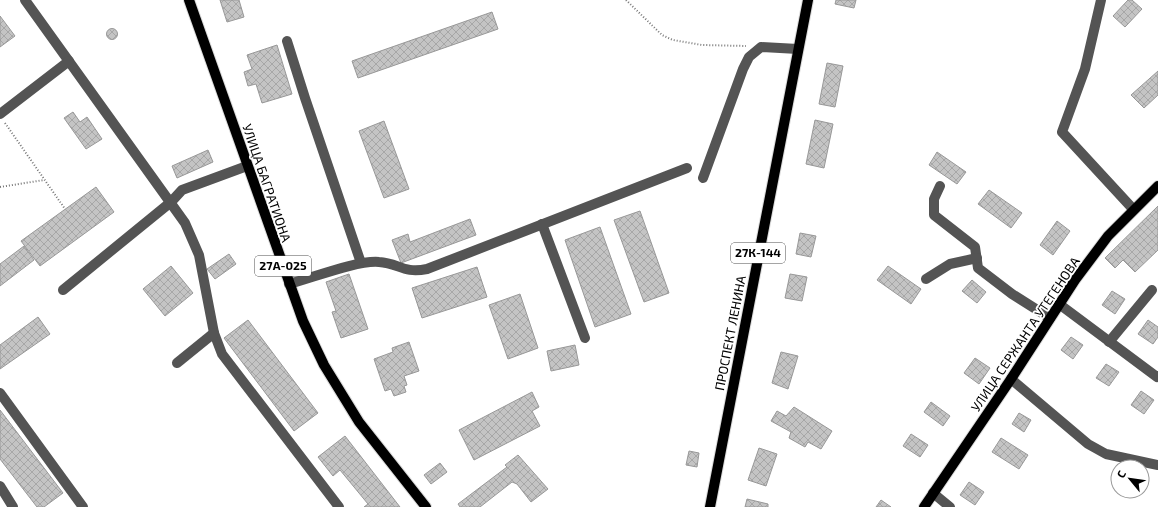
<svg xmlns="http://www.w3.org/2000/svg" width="1158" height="507" font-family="'Exo 2',sans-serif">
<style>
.building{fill:url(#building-cross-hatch);stroke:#989898}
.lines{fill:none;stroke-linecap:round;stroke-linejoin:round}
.major-casing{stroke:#dbdbdb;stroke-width:12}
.path{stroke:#767676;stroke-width:2;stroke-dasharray:1 2;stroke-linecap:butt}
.minor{stroke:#545454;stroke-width:10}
.major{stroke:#000;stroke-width:10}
.labels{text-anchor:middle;stroke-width:3.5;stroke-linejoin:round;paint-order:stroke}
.shield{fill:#fff;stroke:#4c4c4c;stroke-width:1}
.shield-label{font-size:12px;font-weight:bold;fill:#000}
.street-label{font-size:13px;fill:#000;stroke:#fff}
</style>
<defs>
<pattern id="building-cross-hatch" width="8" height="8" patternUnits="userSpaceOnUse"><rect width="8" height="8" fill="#c4c4c4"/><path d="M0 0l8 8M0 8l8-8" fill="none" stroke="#a7a7a7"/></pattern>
</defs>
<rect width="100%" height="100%" fill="#fff"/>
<!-- building -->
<g class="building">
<path d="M220,0h19l5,17 -17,5z"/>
<path d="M836,0h20l-2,8 -19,-4z"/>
<path d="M1128,0h4l10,9 -17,18 -12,-11z"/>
<path d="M492,12l6,17 -140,49 -6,-17z"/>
<path d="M0,16l15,20 -15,11z"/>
<circle cx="112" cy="34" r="5.5"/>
<path d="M277,45l15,49 -30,9 -6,-19 -8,2 -4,-14 8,-3 -5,-14z"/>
<path d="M827,63l16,3 -8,41 -16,-3z"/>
<path d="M1158,71v24l-14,13 -13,-13z"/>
<path d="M73,112l7,10 7,-5 15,22 -16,10 -22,-31z"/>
<path d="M815,120l18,4 -9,44 -18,-4z"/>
<path d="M384,121l25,68 -25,9 -25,-67z"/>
<path d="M208,150l5,12 -36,16 -5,-12z"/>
<path d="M937,152l29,20 -9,12 -28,-19z"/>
<path d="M96,187l18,25 -74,54 -19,-25z"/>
<path d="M989,190l33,23 -11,15 -33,-24z"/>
<path d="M1158,206v44l-23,22 -12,-12 -8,8 -10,-10z"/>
<path d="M640,211l29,82 -25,9 -30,-82z"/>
<path d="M470,219l6,16 -75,28 -9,-23 16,-6 2,8z"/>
<path d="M1057,221l13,10 -17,24 -13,-10z"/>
<path d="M600,227l31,87 -36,13 -30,-87z"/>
<path d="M800,233l16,3 -5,21 -15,-3z"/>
<path d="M24,246l10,14 -34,26v-22z"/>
<path d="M229,254l7,10 -21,15 -8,-10z"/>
<path d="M171,266l22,27 -28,23 -22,-27z"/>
<path d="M888,266l33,23 -10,15 -34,-24z"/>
<path d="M477,267l10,30 -65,21 -10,-30z"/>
<path d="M349,274l19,55 -27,9 -9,-26 4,-1 -10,-29z"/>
<path d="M790,274l17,3 -5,24 -17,-3z"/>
<path d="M972,280l14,12 -9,11 -15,-12z"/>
<path d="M1112,291l13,8 -10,15 -13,-9z"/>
<path d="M520,294l18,54 -30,11 -19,-54z"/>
<path d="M38,317l12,17 -50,35v-24z"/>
<path d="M248,320l70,93 -24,18 -70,-93z"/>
<path d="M1148,320l10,7v10l-5,7 -15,-10z"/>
<path d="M1071,337l12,8 -10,14 -12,-9z"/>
<path d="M409,342l10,29 -15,5 3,9 -3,1 2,6 -12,4 -3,-7 -6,2 -11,-32 19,-7 -1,-4z"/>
<path d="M575,345l4,20 -28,6 -4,-20z"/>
<path d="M781,352l17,4 -10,33 -16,-6z"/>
<path d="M975,358l15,10 -11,16 -15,-11z"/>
<path d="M1106,364l13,8 -10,14 -13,-8z"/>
<path d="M1141,391l13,9 -10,14 -13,-9z"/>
<path d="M532,392l7,15 -7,4 8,15 -66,34 -15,-30z"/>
<path d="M931,402l19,14 -7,10 -19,-14z"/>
<path d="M794,407l38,24 -11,18 -13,-7 -3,5 -16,-9 2,-6 -20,-11 6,-10 9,5z"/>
<path d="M0,410l63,83 -19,14h-7l-37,-48z"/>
<path d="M1019,413l12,7 -7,12 -12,-8z"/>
<path d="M911,434l17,11 -8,12 -17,-11z"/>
<path d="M345,436l55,71h-36l4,-3 -28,-34 -7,6 -15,-19z"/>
<path d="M1001,438l27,17 -9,14 -27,-17z"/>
<path d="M759,448l18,6 -11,32 -18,-6z"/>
<path d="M689,451l10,2 -2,14 -11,-2z"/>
<path d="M518,455l30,34 -17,13 -14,-18 -5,-2 -32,25h-20l-2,-3 49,-37 -2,-2z"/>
<path d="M440,463l7,9 -16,12 -7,-9z"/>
<path d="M969,482l15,10 -9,13 -15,-10z"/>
<path d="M747,499l21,5v3h-23z"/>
<path d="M881,500l10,7h-15z"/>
</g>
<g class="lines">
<!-- major casing -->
<g class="major-casing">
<g id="major">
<path d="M189,0l114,321 21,44 35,57 67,85"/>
<path d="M710,507l98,-507"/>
<path d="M924,507l87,-128 64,-99 33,-44 50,-50"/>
</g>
</g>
<!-- path -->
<g class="path">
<path d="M626,0l36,35 11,5 29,5 44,1"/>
<path d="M5,123l60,86"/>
<path d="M0,187l44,-7"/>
</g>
<!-- minor -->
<g class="minor">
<path d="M25,0l160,223 14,32 15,78 8,21 117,153"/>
<path d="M1101,0l-16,69 -23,63 71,77"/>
<path d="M287,41l18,57 56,165"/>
<path d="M0,114l69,-53"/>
<path d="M703,178l40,-109 6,-12 12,-10 37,2"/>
<path d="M940,186l-6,13v16l41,32 3,21 34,26 38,24"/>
<path d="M542,224l43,114"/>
<path d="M926,279l24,-15 27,-6"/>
<path d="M289,284c23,-6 69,-24 90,-22 20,1 24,12 48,7l260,-101"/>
<path d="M63,290l108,-88 11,-12 65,-24"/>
<path d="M1059,304l98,73 1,-1"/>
<path d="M1109,342l43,-52"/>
<path d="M177,363l37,-30"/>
<path d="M1011,379l77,65 18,10 52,11"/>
<path d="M0,393l83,114"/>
<path d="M0,486l13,21"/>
<path d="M933,493l17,14"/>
</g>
<!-- major -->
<use href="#major" class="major"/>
</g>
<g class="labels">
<!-- shield labels -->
<g class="shield">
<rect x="731" y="243" width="54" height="20" rx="3"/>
<rect x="255" y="256" width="56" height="20" rx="3"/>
</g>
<g class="shield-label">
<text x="758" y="257">27К-144</text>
<text x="283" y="270">27А-025</text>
</g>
<!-- street labels -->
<g class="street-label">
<text transform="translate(267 183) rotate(71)" y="5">УЛИЦА БАГРАТИОНА</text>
<text transform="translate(730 333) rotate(-79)" y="5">ПРОСПЕКТ ЛЕНИНА</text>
<text transform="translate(1025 334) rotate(-56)" y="5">УЛИЦА СЕРЖАНТА УТЕГЕНОВА</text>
</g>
</g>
<!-- north arrow -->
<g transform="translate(1130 479) rotate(299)"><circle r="19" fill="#ffffff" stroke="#999999"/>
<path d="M0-3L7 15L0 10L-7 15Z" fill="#000000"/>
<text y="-6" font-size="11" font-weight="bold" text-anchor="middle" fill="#000000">С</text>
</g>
</svg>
